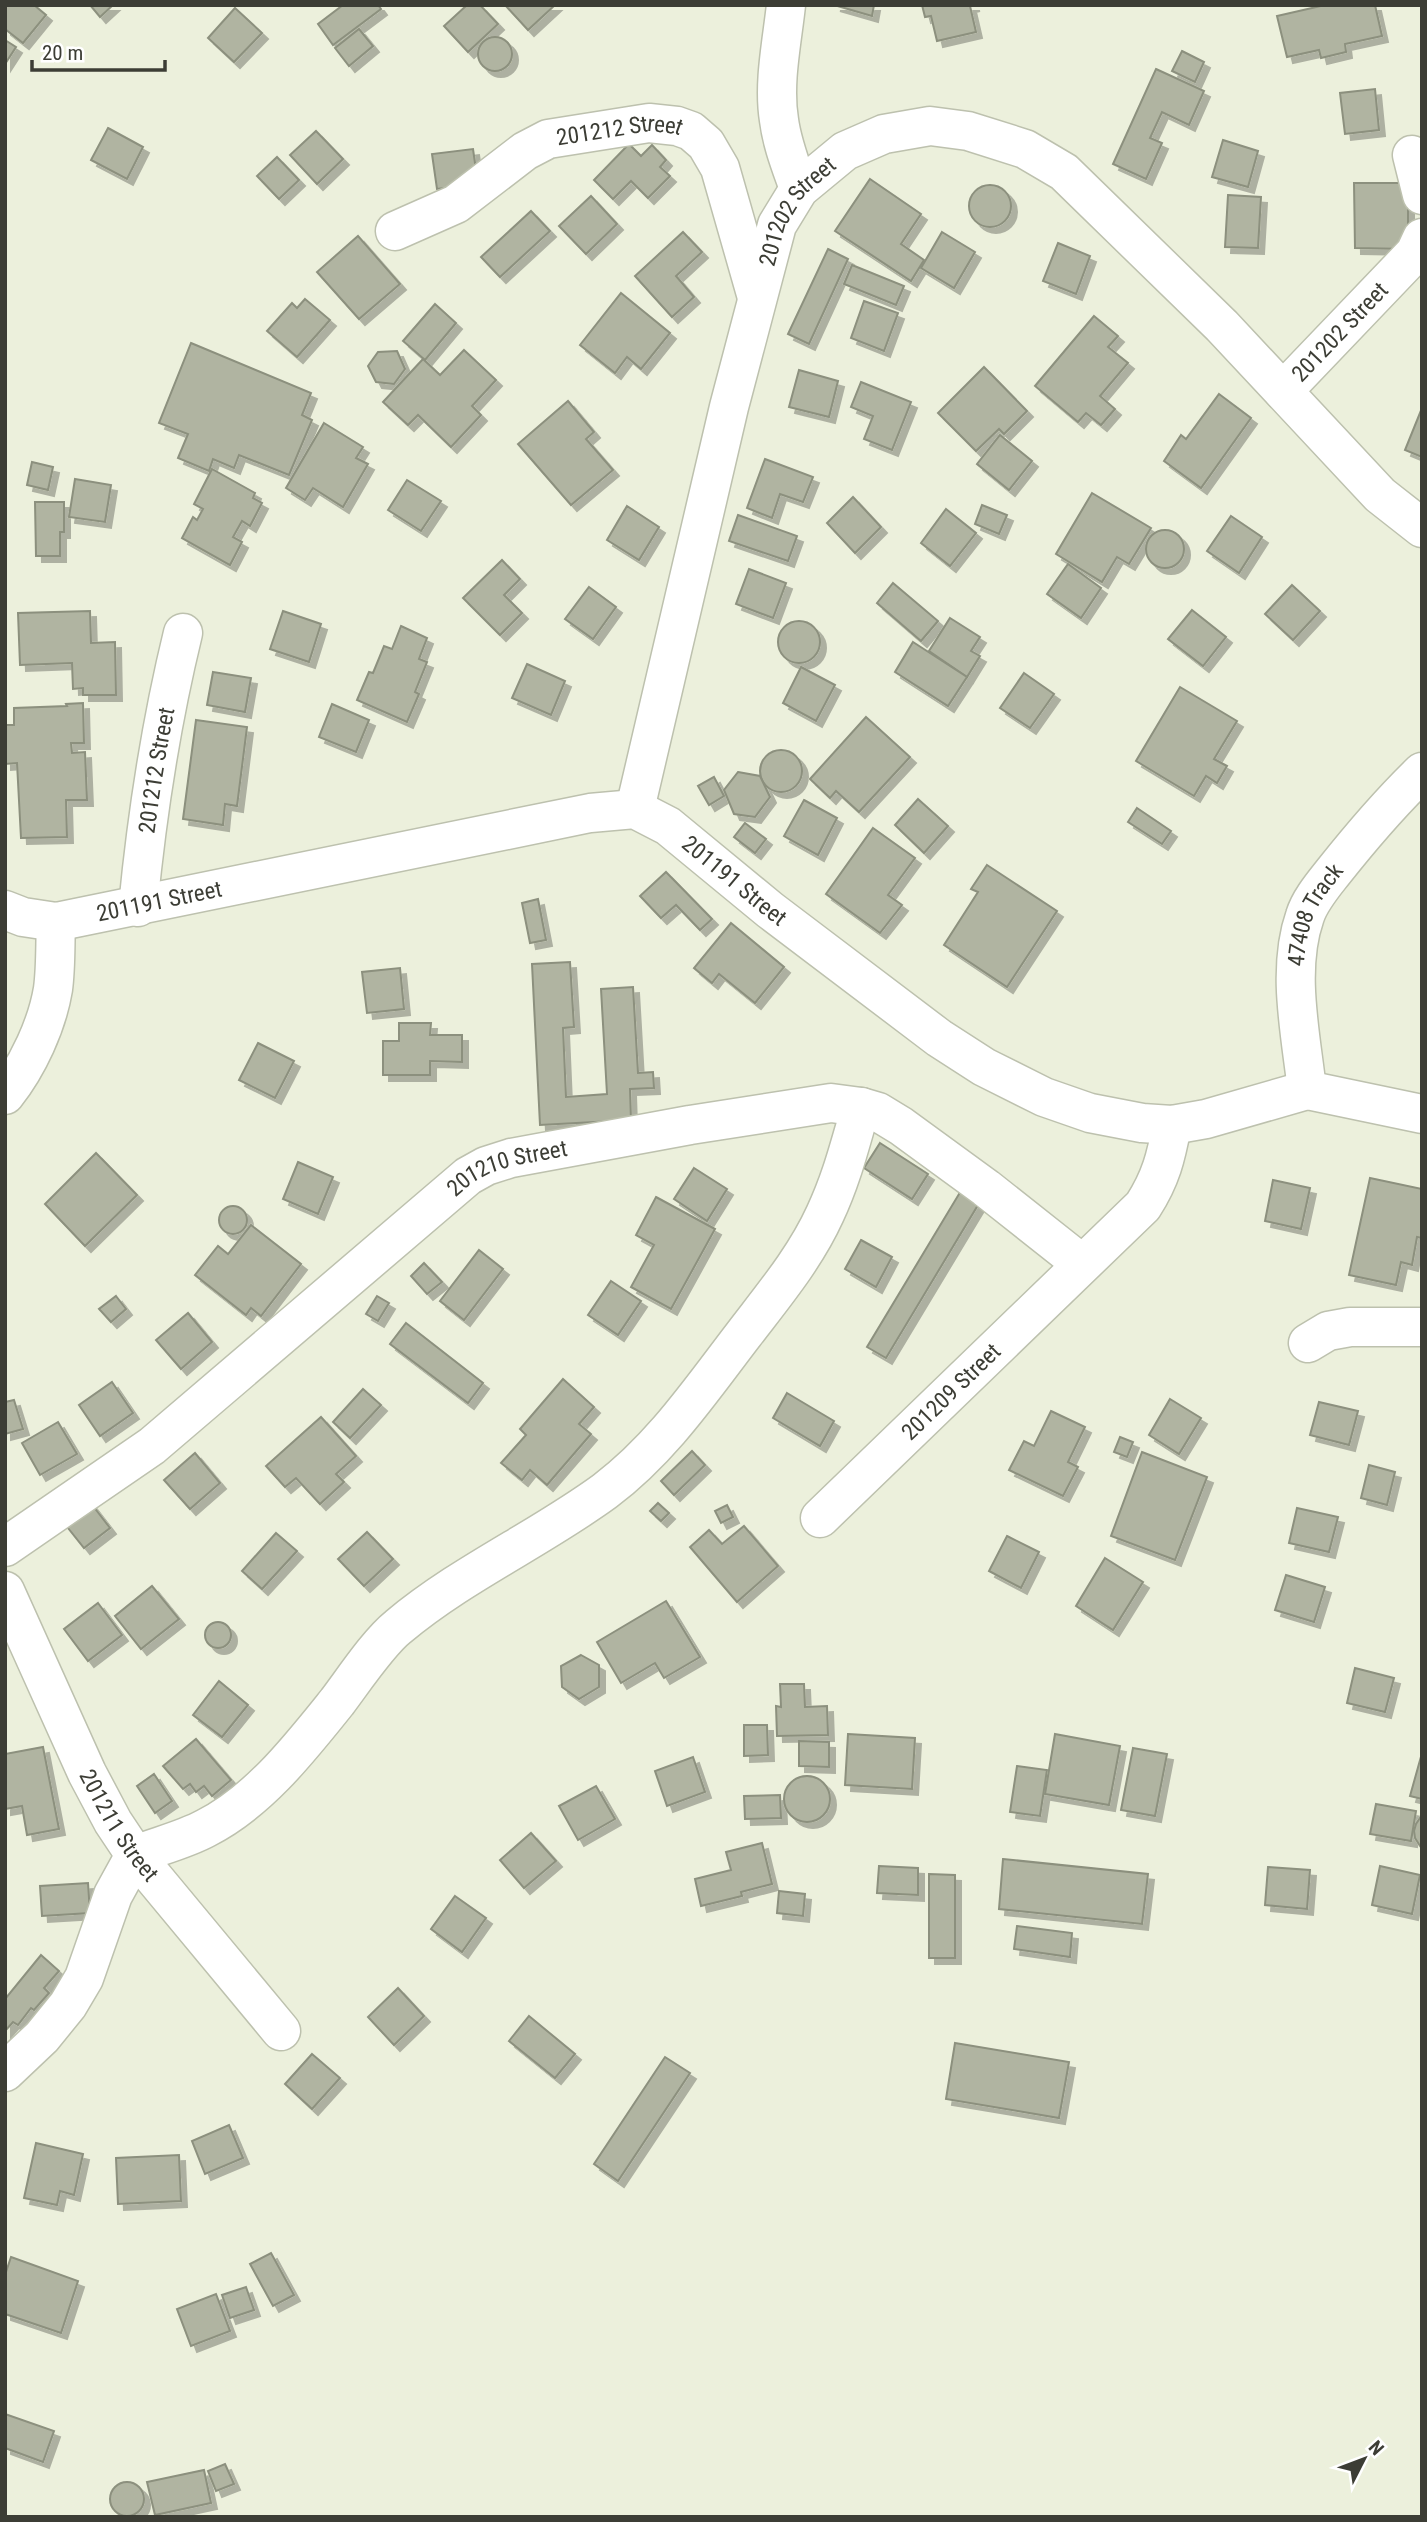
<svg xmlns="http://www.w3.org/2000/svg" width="1427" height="2522" font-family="'Roboto Condensed',sans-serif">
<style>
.building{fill:#b0b4a1;stroke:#8c907e;stroke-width:2;filter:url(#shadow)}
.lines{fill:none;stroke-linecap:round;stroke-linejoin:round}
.minor-casing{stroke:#bdc1ae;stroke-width:41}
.minor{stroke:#fff;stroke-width:38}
.labels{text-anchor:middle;stroke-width:7;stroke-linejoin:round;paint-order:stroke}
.street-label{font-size:23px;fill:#3c3d35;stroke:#fff}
</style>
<defs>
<filter id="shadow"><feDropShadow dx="6" dy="6" stdDeviation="0" flood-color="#0004"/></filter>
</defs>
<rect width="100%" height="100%" fill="#ecf0dc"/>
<!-- building -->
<g class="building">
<path d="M5,5h29l12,10 -23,28 -18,-14z"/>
<path d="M90,5h23l-13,12z"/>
<path d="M343,5h35l3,4 -48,36 -15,-21z"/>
<path d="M467,5h13l18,19 -30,28 -24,-26z"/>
<path d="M505,5h50l-27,25z"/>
<path d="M834,5h40l-2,11z"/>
<path d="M922,5h52l-4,1 6,26 -39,9 -6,-25 -6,1z"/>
<path d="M1325,5h50l7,31 -37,8 1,8 -25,6 -2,-8 -32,7 -10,-41z"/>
<path d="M235,8l27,25 -28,29 -26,-24z"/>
<path d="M359,29l14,17 -24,20 -14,-18z"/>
<circle cx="495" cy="54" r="17"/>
<path d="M5,40l11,7 -11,17z"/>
<path d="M1182,51l22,11 -9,20 -23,-11z"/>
<path d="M1156,69l48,22 -15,34 -27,-13 -12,26 12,5 -16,36 -33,-15z"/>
<path d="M1375,89l4,41 -34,4 -5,-41z"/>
<path d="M108,128l35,19 -16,32 -36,-19z"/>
<path d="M316,131l27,28 -26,25 -27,-29z"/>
<path d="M1223,140l35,11 -10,36 -36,-10z"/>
<path d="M629,144l12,12 11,-11 14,15 -6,7 10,9 -22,22 -17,-17 -18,18 -19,-19z"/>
<path d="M473,149l5,35 -41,5 -5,-35z"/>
<path d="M277,157l22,23 -20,19 -22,-23z"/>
<path d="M870,179l51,35 -20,30 23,16 -13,21 -76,-50z"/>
<path d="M1354,183h54v66l-53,-1z"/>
<circle cx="990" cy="206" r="21"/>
<path d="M1228,195l33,2 -3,51 -33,-1z"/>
<path d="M591,196l26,28 -31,30 -27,-28z"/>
<path d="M531,211l19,20 -50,46 -19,-20z"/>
<path d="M683,232l19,20 -26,24 18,21 -22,20 -37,-41z"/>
<path d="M942,232l33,20 -21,36 -33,-20z"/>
<path d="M358,236l42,48 -41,35 -42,-47z"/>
<path d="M1058,243l32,13 -14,38 -33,-13z"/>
<path d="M828,249l20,10 -39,85 -21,-10z"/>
<path d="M852,265l52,21 -8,19 -52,-21z"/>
<path d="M621,293l49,40 -29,36 -14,-12 -12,16 -35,-28z"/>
<path d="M305,299l25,21 -33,37 -30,-26 25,-28 5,5z"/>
<path d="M864,301l34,12 -14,38 -33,-13z"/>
<path d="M435,304l21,19 -31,37 -22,-19z"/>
<path d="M1094,316l24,20 -10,11 20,16 -28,33 15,13 -14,16 -15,-12 -8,9 -43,-36z"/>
<path d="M191,343l120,50 -9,22 10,5 -23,55 -50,-20 -5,13 -21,-9 -4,12 -31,-13 10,-24 -29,-11z"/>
<path d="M464,350l32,30 -24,26 9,9 -30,32 -33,-32 -10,10 -25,-23 40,-43 17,16z"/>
<path d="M397,351l8,18 -11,15 -18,-2 -8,-16 10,-14z"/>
<path d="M984,367l43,44 -23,23 -5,-5 -23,22 -38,-38z"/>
<path d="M799,370l39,11 -9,36 -40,-10z"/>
<path d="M861,382l50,20 -19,48 -28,-11 9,-23 -22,-9z"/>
<path d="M1219,394l32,24 -50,70 -37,-27 17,-26 5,4z"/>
<path d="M568,401l26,31 -8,7 27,31 -42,35 -53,-61z"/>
<path d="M1422,408v49l-17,-7z"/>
<path d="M324,423l39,24 -7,11 12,6 -25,43 -30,-19 -8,12 -19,-12z"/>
<path d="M1000,435l32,26 -23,29 -32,-26z"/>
<path d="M765,459l48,18 -10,25 -23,-8 -8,24 -25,-10z"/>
<path d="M32,462l21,5 -5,23 -21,-5z"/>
<path d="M212,469l43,24 -2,5 9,5 -12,23 -8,-5 -9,16 9,5 -12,23 -48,-27 11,-21 4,3 6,-11 -9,-5z"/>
<path d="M75,479l36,6 -6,37 -36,-5z"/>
<path d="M407,480l34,21 -20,30 -33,-21z"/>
<path d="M1092,493l59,35 -22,36 -12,-7 -15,25 -46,-28z"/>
<path d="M853,497l28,30 -26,26 -28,-30z"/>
<path d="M35,502h29v30h-4v24h-24z"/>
<path d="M982,505l25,10 -8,19 -24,-10z"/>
<path d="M627,506l32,21 -20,33 -32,-20z"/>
<path d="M946,509l30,24 -26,33 -29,-23z"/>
<path d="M738,515l59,21 -9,25 -59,-20z"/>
<path d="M1231,516l31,21 -23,36 -32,-22z"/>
<circle cx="1165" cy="549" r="19"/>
<path d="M502,560l18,19 -16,16 18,18 -22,22 -37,-37z"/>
<path d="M1068,564l33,24 -20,30 -34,-24z"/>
<path d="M749,569l37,14 -13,35 -37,-14z"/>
<path d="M893,583l45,38 -17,20 -44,-38z"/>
<path d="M1292,585l28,26 -27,29 -28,-26z"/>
<path d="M589,587l27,20 -23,32 -28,-20z"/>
<path d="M1192,610l34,27 -23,29 -35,-27z"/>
<path d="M90,611l1,32 24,-1 1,53h-33v-7l-10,1 -1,-26 -52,2 -2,-52z"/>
<path d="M283,611l38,13 -12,38 -39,-13z"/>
<path d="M950,618l30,19 -9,14 9,5 -13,21 -38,-26z"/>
<circle cx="799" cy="642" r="21"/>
<path d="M401,626l26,12 -8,21 8,3 -12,30 4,2 -12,28 -50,-22 12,-28 4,1 11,-27 8,3z"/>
<path d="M913,642l54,35 -19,29 -53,-34z"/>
<path d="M527,664l38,17 -14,34 -39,-17z"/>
<path d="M801,667l34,18 -19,36 -33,-18z"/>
<path d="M213,672l38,6 -6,34 -38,-7z"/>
<path d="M1024,673l30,21 -24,34 -30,-20z"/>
<path d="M1180,687l57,34 -23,38 13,7 -10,17 -11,-7 -12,20 -58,-35z"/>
<path d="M83,703l1,40h-13l1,10 13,-1 2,48h-21l1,37 -46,1 -4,-75 -12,1v-39h9v-17l53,-2 -1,-2z"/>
<path d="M332,704l37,16 -13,32 -37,-15z"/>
<path d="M866,717l44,40 -51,55 -23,-21 -6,7 -20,-19z"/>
<path d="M196,720l51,7 -10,79 -12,-2 -2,21 -40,-6z"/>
<circle cx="781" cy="771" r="21"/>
<path d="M738,772l22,4 10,21 -15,20 -21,-3 -10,-24z"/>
<path d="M714,777l10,19 -15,9 -11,-19z"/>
<path d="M918,799l30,27 -24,27 -29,-28z"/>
<path d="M804,800l33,18 -19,37 -34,-19z"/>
<path d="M1137,808l34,23 -9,13 -34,-22z"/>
<path d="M745,823l21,16 -11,14 -21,-16z"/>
<path d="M873,828l42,30 -27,37 14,10 -22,28 -54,-39z"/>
<path d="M987,865l70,46 -50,76 -63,-42 34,-53 -7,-3z"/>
<path d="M666,872l46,47 -12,11 -24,-25 -15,13 -21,-22z"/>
<path d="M538,899l8,41 -16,3 -8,-40z"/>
<path d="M731,923l53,44 -29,36 -36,-29 -7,9 -18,-15z"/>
<path d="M570,962l4,65 -11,1 3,69 41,-3 -6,-105 32,-2 5,86 15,-1 1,16 -24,1 1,31 -91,5 -8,-161z"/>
<path d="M400,968l4,41 -37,4 -5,-41z"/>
<path d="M399,1023h32l-1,12h32v27l-32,-1v14h-47v-34h16z"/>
<path d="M258,1043l36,18 -19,37 -36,-18z"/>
<path d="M880,1143l48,31 -16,25 -48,-31z"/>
<path d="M96,1153l41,42 -52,51 -40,-42z"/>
<path d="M298,1162l35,15 -15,37 -35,-15z"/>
<path d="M694,1168l33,21 -20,32 -33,-22z"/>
<path d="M1370,1178l52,11v49l-5,-1 -5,28 -11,-3 -5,23 -47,-10z"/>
<path d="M1273,1180l37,8 -9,41 -36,-8z"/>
<path d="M962,1189l19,11 -95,158 -19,-11z"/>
<path d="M656,1197l59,32 -44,80 -40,-22 23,-42 -18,-10z"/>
<circle cx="233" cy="1220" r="14"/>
<path d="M251,1225l50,39 -40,52 -10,-8 -5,7 -51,-40 23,-29 10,8z"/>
<path d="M861,1240l31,17 -16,30 -31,-18z"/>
<path d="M479,1250l24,19 -39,51 -24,-19z"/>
<path d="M424,1263l18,19 -15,12 -16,-18z"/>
<path d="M611,1281l30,20 -23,34 -30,-20z"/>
<path d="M116,1296l10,13 -15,13 -12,-13z"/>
<path d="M377,1296l12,7 -11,18 -12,-7z"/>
<path d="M188,1313l24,29 -31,27 -25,-29z"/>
<path d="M406,1323l77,60 -15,20 -78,-59z"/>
<path d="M563,1379l31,28 -15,17 12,10 -44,51 -17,-15 -8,10 -21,-17 25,-28 -6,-6z"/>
<path d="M112,1382l21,31 -33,23 -21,-31z"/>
<path d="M363,1389l18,16 -31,33 -17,-16z"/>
<path d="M787,1393l47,28 -14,25 -47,-28z"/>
<path d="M1170,1399l31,19 -22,36 -30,-19z"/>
<path d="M14,1400l9,29 -18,5v-32z"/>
<path d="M1319,1402l39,9 -9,34 -39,-10z"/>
<path d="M1051,1411l34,16 -17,35 10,5 -15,29 -54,-26 15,-29 10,5z"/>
<path d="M321,1417l35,39 -20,18 8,8 -24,22 -24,-26 -11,9 -19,-21z"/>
<path d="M58,1422l19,32 -37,21 -18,-32z"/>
<path d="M1120,1437l13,5 -6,15 -13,-5z"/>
<path d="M692,1451l13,14 -31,30 -13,-14z"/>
<path d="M1142,1452l65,25 -32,83 -64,-24z"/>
<path d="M195,1453l25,30 -30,26 -26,-29z"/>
<path d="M1369,1465l26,7 -8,33 -26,-7z"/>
<path d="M90,1502l20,26 -26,20 -20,-25z"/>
<path d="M658,1503l11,10 -8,8 -11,-10z"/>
<path d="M727,1505l6,12 -12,6 -6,-12z"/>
<path d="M1297,1508l41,9 -9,35 -40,-9z"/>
<path d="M744,1526l34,40 -41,36 -47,-55 19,-17 13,14z"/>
<path d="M367,1532l26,27 -29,27 -26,-27z"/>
<path d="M276,1533l21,18 -35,38 -20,-18z"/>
<path d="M1007,1536l32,16 -18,36 -32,-17z"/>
<path d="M1105,1558l38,24 -30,48 -37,-24z"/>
<path d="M1286,1575l39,12 -11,35 -39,-12z"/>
<path d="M152,1586l27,33 -38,30 -26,-33z"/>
<path d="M666,1601l34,56 -36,21 -9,-15 -34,20 -24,-41z"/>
<path d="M98,1603l24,32 -34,26 -24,-32z"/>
<circle cx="218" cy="1635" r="13"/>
<path d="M581,1655l18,10v22l-20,12 -17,-12 -1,-21z"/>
<path d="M1355,1668l39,10 -9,34 -38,-9z"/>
<path d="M219,1681l29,24 -26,32 -29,-22z"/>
<path d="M780,1684h24l1,23 22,-1 1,29 -51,1 -1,-30 5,1z"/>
<path d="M744,1725h23l1,30 -24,1z"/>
<path d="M848,1734l67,4 -3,51 -67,-4z"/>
<path d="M1055,1734l65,12 -11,59 -64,-11z"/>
<path d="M196,1739l35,41 -19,16 -8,-10 -8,6 -6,-8 -7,5 -20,-23z"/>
<path d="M799,1741l30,1v25l-30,-1z"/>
<path d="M43,1747l16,82 -32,6 -5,-29 -17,3v-55z"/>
<path d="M1133,1748l34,6 -12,62 -34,-6z"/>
<path d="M1422,1753v46l-12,-3z"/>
<path d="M693,1757l12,35 -38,14 -12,-35z"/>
<path d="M1017,1766l30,4 -7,46 -30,-4z"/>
<path d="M154,1774l18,27 -17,12 -18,-27z"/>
<circle cx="807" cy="1799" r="23"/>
<path d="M596,1786l19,33 -37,21 -19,-34z"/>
<path d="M780,1795l1,23 -36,1 -1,-23z"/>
<path d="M1376,1804l40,7 -5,30 -41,-7z"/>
<path d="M1422,1815v34l-7,-11 -1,-7 2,-7z"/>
<path d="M531,1833l25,28 -32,27 -24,-28z"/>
<path d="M762,1843l10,41 -31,8 1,4 -41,10 -6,-27 36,-9 -5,-18z"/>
<path d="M1003,1859l145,15 -6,50 -143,-15z"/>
<path d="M879,1866l39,2v27l-41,-2z"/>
<path d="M1380,1866l40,9 -8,39 -40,-9z"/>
<path d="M1268,1867l42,3 -3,39 -42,-4z"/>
<path d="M929,1874l26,1v83h-26z"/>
<path d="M88,1883l2,30 -48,3 -2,-30z"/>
<path d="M779,1891l26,3 -2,22 -26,-3z"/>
<path d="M455,1896l31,22 -24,34 -31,-23z"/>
<path d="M1017,1926l55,7 -2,24 -56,-8z"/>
<path d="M41,1955l18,16 -15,17 5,5 -15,17 -3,-2 -13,17 -5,-3 -8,9v-32z"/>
<path d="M398,1988l26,28 -30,29 -26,-28z"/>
<path d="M529,2016l46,38 -20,24 -46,-37z"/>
<path d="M955,2043l114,19 -10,56 -113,-19z"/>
<path d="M312,2054l28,24 -28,31 -27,-25z"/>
<path d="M665,2057l25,16 -72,108 -24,-17z"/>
<path d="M229,2125l14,33 -38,16 -13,-33z"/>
<path d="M36,2143l47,11 -9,41 -14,-4 -3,14 -33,-7z"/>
<path d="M179,2155l2,46 -63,3 -2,-46z"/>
<path d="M271,2253l23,42 -21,11 -23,-42z"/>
<path d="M11,2257l67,24 -17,52 -56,-19v-39z"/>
<path d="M246,2287l8,23 -24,8 -8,-23z"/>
<path d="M216,2294l14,37 -39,15 -14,-37z"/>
<path d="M5,2414l49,17 -11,31 -38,-14z"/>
<path d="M225,2464l9,20 -18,7 -8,-20z"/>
<path d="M204,2470l7,33 -56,12 -8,-33z"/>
<circle cx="127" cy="2499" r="17"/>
</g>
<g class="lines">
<!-- minor casing -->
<g class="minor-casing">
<g id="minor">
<path d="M786,5c-4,37 -13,78 -7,115 3,24 12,46 20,69"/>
<path d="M1412,155l10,40"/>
<path id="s1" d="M395,231l61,-27 69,-53 23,-12 101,-16 28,3 14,5 15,13 14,24 36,126"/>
<path id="s2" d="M1283,391l132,-138 7,-15"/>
<path id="s3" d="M635,809l94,-402 48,-182 22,-36 46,-38 39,-17 46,-8 38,5 57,18 39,23 158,154 158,169 42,33"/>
<path id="s4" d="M138,907c9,-93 23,-184 45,-274"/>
<path id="s5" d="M5,910l18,7 33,5 534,-109 45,-4 33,17 102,84 169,128 45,29 60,30 46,16 52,10 30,2 34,-6 101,-29 115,24"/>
<path id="s6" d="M1307,1090c-6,-55 -21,-120 -2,-174 5,-16 18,-31 29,-45 27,-34 56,-68 88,-99"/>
<path d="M5,1095c23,-29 42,-70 48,-106 3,-22 2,-45 3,-67"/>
<path d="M1308,1343l20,-12 22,-4h72"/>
<path id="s7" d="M820,1518l323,-312c18,-28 23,-49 29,-81"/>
<path id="s8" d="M5,1547l147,-101 316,-270 18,-10 25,-8 179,-33 141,-22 30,4 17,5 23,14 85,62 96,76"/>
<path id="s9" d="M5,1591l82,182 26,49 22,33 146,176"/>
<path d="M5,2072l37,-35 26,-32 16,-27 29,-83 22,-40c23,-9 49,-15 71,-27 53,-27 94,-80 131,-126 16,-21 41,-59 61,-75 63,-53 140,-87 207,-136 57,-43 96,-101 139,-157 29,-38 61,-76 81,-120 17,-36 25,-70 36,-107"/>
</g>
</g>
<!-- minor -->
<use href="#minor" class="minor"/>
</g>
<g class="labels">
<!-- street labels -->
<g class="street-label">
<text dy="8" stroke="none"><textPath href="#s1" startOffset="252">201212 Street</textPath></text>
<text dy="8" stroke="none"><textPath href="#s3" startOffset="623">201202 Street</textPath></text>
<text dy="8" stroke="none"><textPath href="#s2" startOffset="82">201202 Street</textPath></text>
<text dy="8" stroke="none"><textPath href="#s4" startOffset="138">201212 Street</textPath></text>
<text dy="8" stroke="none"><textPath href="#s5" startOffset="766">201191 Street</textPath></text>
<text dy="8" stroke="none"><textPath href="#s5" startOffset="158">201191 Street</textPath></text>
<text dy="8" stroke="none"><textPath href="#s6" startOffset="180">47408 Track</textPath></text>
<text dy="8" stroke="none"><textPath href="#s8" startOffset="634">201210 Street</textPath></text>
<text dy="8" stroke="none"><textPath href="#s7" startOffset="182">201209 Street</textPath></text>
<text dy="8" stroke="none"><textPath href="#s9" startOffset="261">201211 Street</textPath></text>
</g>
</g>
<!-- border -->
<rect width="1427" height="2522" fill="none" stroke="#3c3d35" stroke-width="14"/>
<!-- north arrow -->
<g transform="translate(1364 2459) rotate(48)" stroke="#ffffff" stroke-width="5" paint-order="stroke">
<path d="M0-5L12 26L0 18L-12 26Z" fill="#3c3d35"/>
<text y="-10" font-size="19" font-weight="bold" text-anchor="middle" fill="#3c3d35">N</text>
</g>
<!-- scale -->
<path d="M32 60v10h133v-10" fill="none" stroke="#3c3d35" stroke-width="3.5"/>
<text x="42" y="60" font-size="21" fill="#3c3d35" stroke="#ffffff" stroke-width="5" paint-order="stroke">20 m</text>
</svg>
